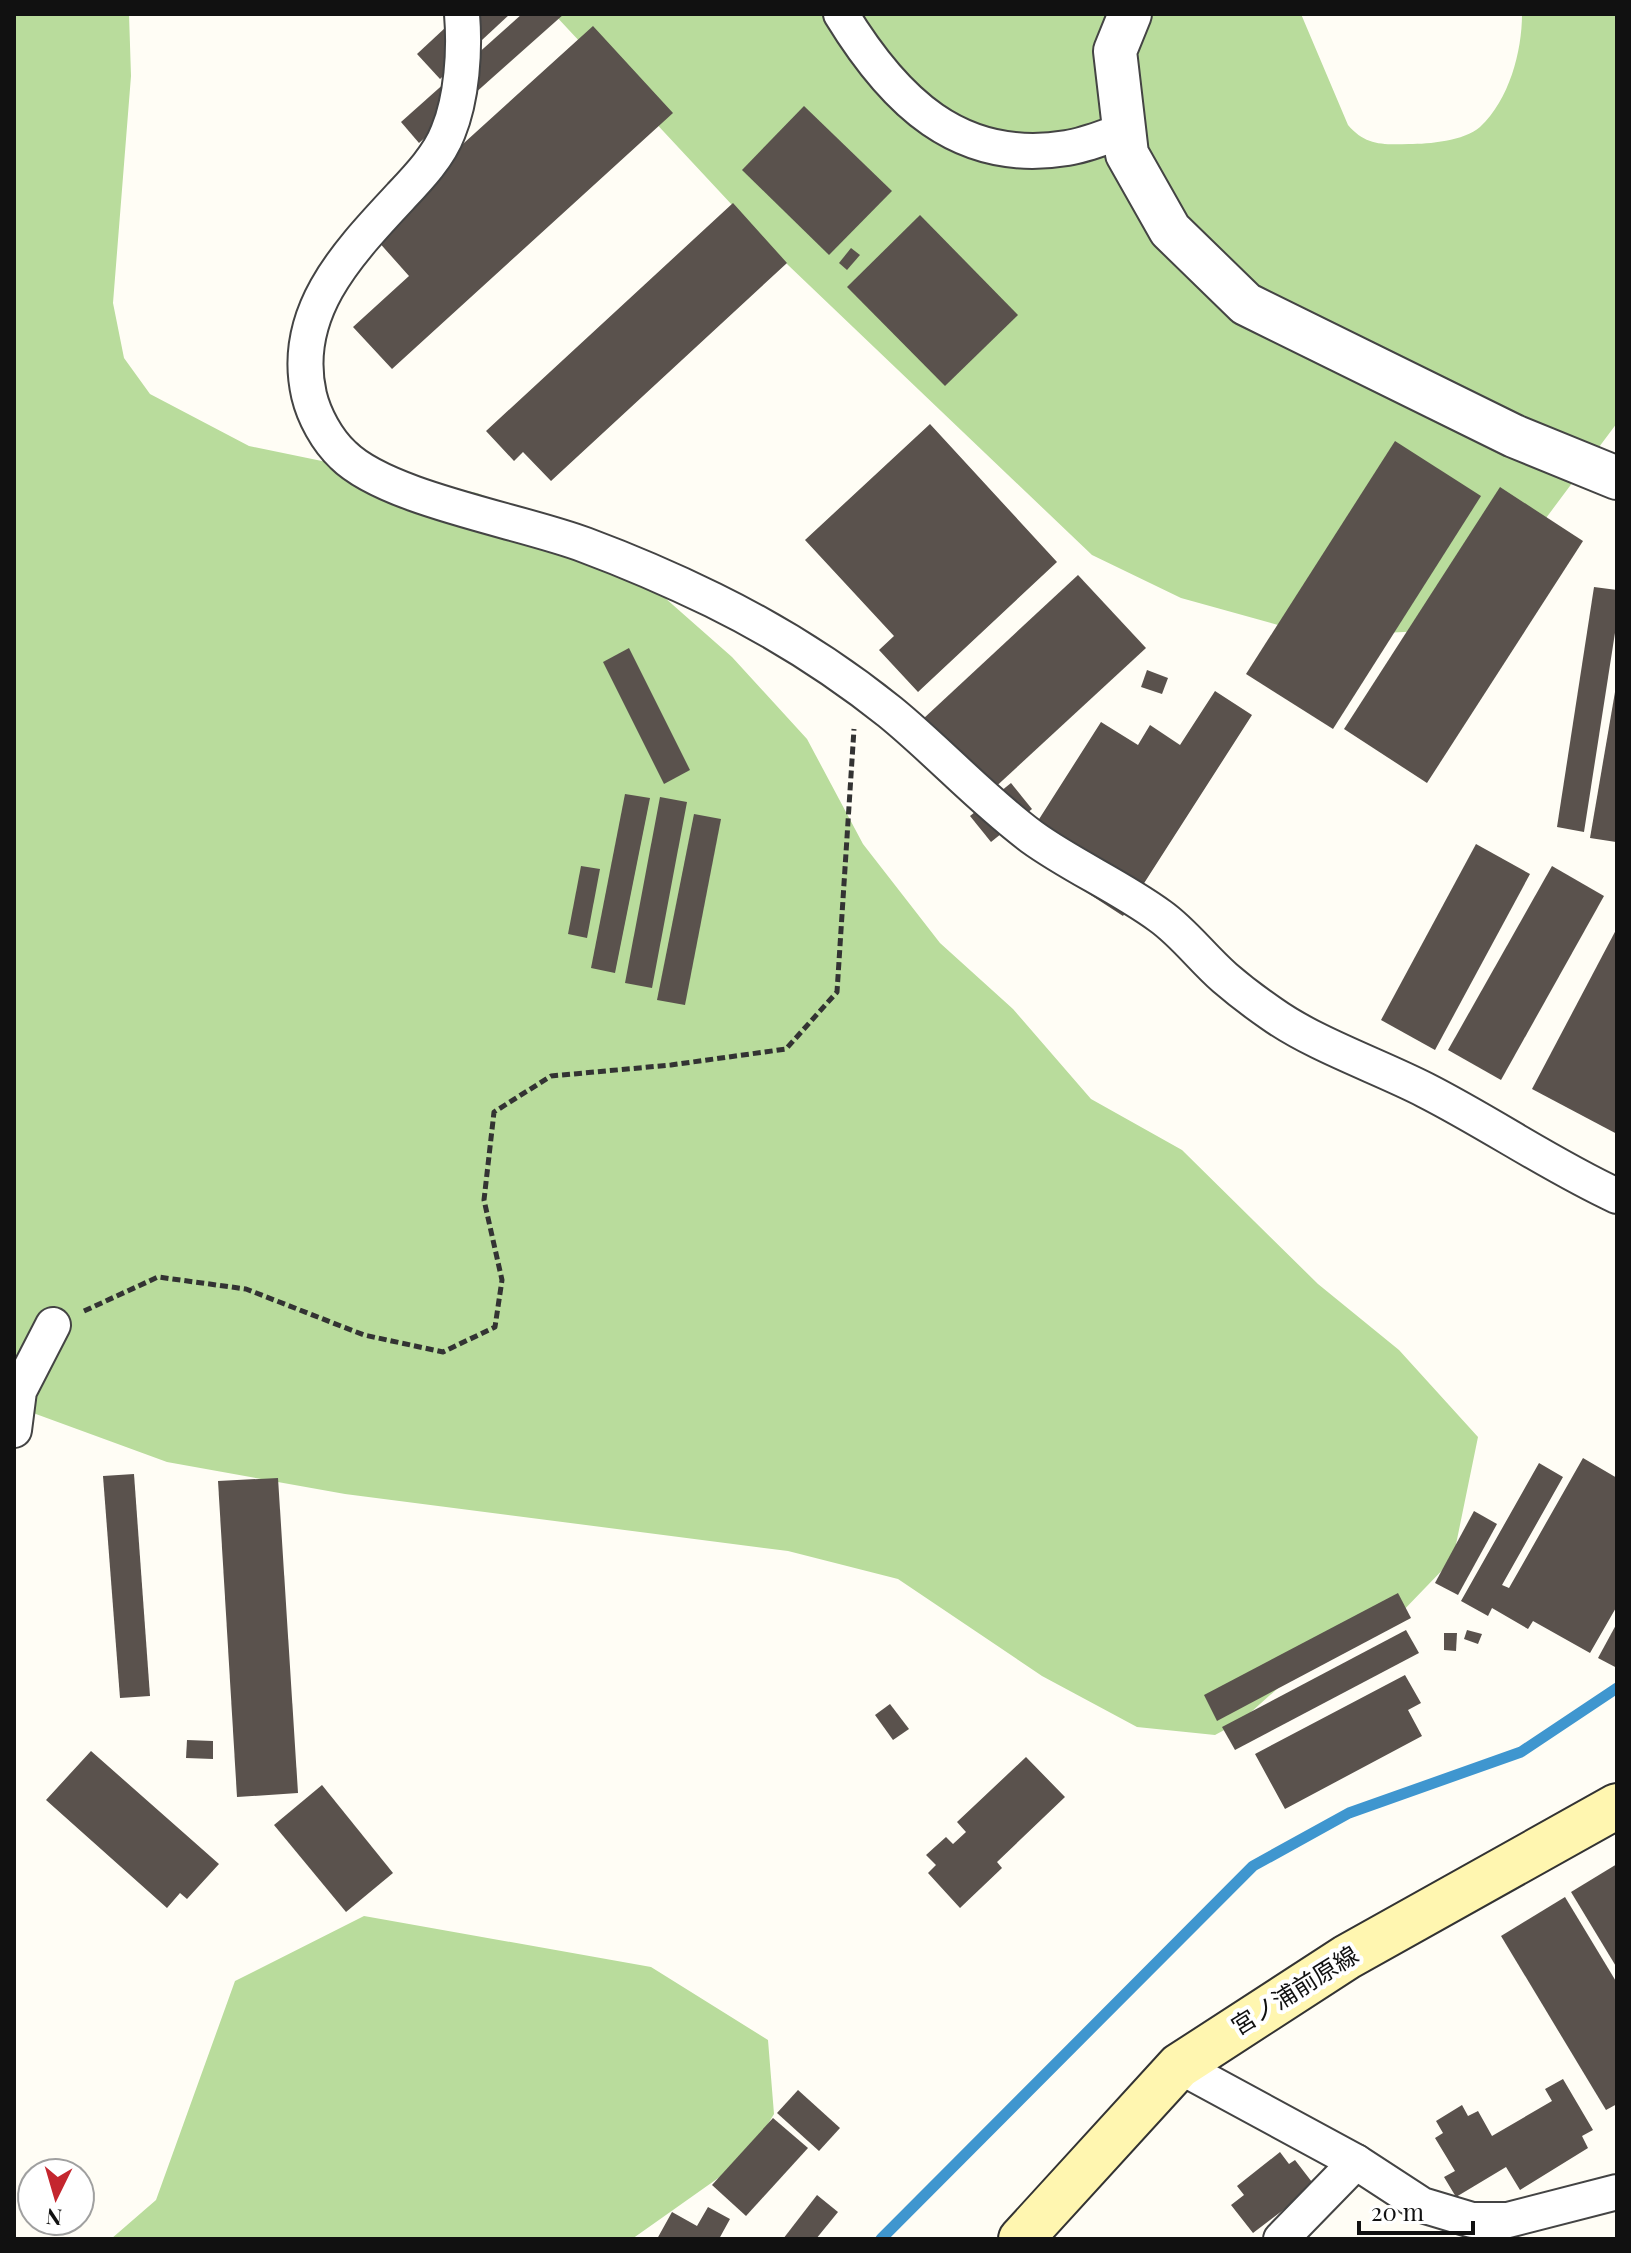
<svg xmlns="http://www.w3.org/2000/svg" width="1631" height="2253" font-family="'Playfair Display','Noto Sans JP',serif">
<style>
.forest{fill:#b9dc9c}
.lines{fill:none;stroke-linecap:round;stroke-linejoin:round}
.stream{stroke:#3f96cf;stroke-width:11}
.building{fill:#5a524d}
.minor-casing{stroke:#444;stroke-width:38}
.tertiary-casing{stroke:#444;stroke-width:46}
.secondary-casing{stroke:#333;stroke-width:48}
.path{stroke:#333;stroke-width:5;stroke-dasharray:8 4;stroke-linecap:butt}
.minor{stroke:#fff;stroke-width:34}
.tertiary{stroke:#fff;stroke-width:42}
.secondary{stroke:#fff6b0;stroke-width:44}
.labels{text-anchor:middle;stroke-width:8;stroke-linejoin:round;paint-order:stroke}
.street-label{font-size:24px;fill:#111;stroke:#fff}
</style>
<rect width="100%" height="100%" fill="#fffdf5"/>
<!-- forest -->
<g class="forest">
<path d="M14,14h115l2,62 -18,227 11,55 26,36 99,52 228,47 120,45 135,119 75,82 56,105 77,99 73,66 78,90 91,51 136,134 81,66 79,87 -25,122 -55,57 -111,64 -46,41 -26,14 -78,-8 -95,-51 -144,-97 -110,-28 -443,-57 -178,-32 -153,-56z"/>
<path d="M554,14h747l47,111c17,20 34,20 61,19 20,0 55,-3 71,-17 29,-27 42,-75 42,-113h95v409l-127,170 -65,38 -107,5 -137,-38 -89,-43 -304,-290z"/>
<path d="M364,1916l287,51 117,73 6,74 -26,43 -116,82h-521l45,-39 79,-219z"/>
</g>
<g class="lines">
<!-- stream -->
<path class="stream" d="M881,2239l372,-373 96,-53 172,-61 96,-64"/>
</g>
<!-- building -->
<g class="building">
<path d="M460,14h50l-70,65 -23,-25z"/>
<path d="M522,14h42l-145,129 -18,-21z"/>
<path d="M593,26l80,87 -281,256 -39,-42 56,-51 -41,-46z"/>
<path d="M804,106l88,85 -63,64 -87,-85z"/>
<path d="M733,203l54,60 -236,218 -28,-29 -9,9 -28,-30z"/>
<path d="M920,215l98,100 -73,71 -98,-99z"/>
<path d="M851,248l9,7 -13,15 -8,-7z"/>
<path d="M930,424l127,138 -139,130 -39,-42 15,-14 -89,-96z"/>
<path d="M1395,441l86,55 -148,233 -87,-55z"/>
<path d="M1500,487l83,54 -156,242 -83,-54z"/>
<path d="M1078,575l68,73 -156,144 -67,-73z"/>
<path d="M1594,587l23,3v30l-33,212 -27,-5z"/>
<path d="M629,648l61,122 -26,14 -61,-122z"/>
<path d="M1147,670l21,8 -6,16 -21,-7z"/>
<path d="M1215,691l37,24 -129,201 -103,-67 81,-127 37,23 12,-20 30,20z"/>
<path d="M1615,692h2l-1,150 -26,-4z"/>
<path d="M1011,783l21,26 -41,33 -21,-26z"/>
<path d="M625,794l25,4 -35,175 -24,-5z"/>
<path d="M660,797l27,5 -35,186 -27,-5z"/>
<path d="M694,814l27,5 -36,186 -28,-5z"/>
<path d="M1476,844l54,30 -95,176 -54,-30z"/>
<path d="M581,866l19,3 -13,69 -19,-4z"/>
<path d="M1552,866l52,30 -103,184 -53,-30z"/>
<path d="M1617,928v206l-85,-45z"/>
<path d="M1583,1458l34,20v128l-27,47 -57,-32 -5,8 -36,-21 -4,8 -27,-15 78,-138 24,14 -61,108 7,3z"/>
<path d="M134,1474l16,222 -30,2 -17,-222z"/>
<path d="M278,1478l20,315 -61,4 -19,-316z"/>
<path d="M1474,1511l23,13 -39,71 -23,-12z"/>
<path d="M1398,1593l13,25 -194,103 -13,-26z"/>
<path d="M1617,1623v45l-19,-10z"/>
<path d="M1406,1630l13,23 -184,97 -13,-23z"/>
<path d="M1467,1630l15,4 -4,10 -14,-5z"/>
<path d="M1444,1633h13l-1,18 -12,-1z"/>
<path d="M1405,1675l16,28 -13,7 14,26 -137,73 -30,-55z"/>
<path d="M890,1704l19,25 -16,11 -18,-25z"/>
<path d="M187,1740l26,1v18l-27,-1z"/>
<path d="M91,1751l128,113 -32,35 -7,-6 -13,15 -121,-108z"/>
<path d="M1026,1757l39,40 -68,65 5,6 -42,40 -32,-35 8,-8 -10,-10 20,-18 7,7 13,-12 -9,-10z"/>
<path d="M322,1785l71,88 -47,39 -72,-87z"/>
<path d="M1617,1864v104l-46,-76z"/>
<path d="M1565,1897l52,86v121l-11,6 -105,-174z"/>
<path d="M1563,2079l30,51 -11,6 6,12 -68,42 -14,-23 -50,30 -12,-20 11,-6 -20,-33 8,-5 -7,-12 26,-16 6,11 10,-5 14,25 60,-35 -7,-12z"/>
<path d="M798,2090l42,38 -21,23 -42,-38z"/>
<path d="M773,2118l35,30 -62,68 -34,-31z"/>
<path d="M1280,2152l9,12 6,-4 20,26 -62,47 -22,-28 13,-10 -7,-9z"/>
<path d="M817,2195l21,17 -22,27h-33z"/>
<path d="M708,2207l22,12 -11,20h-62l15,-27 25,14z"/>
</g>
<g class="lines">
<!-- minor casing -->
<g class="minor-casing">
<g id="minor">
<path d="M462,14c3,37 0,84 -14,118 -9,24 -30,46 -47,64 -52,56 -111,116 -92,199 5,21 18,45 34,60 44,44 179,66 242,90 43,16 87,35 128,55 63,31 122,68 177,112 49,40 91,87 142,125 40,29 87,49 128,79 24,17 42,42 65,62 15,13 31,25 47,36 42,30 106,52 153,76 65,33 125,75 192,106"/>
<path d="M841,14c52,85 117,152 226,134 20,-3 40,-12 59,-18"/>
<path d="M14,1430l5,-39 34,-66"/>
<path d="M1179,2066l177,96 66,43 50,15h36l109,-28"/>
<path d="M1281,2239l75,-77"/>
</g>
</g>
<!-- tertiary casing -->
<g class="tertiary-casing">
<path id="tertiary" d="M1130,14l-15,37 12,103 43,76 76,74 268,132 103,42"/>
</g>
<!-- secondary casing -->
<g class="secondary-casing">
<path id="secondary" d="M1021,2239l158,-173 168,-109 270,-151"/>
</g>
<!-- path -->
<path class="path" d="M84,1311l74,-34 88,12 118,46 79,17 52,-25 7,-47 -18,-80 10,-88 57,-36 120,-11 115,-16 51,-57 17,-263"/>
<!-- minor -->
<use href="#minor" class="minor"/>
<!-- tertiary -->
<use href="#tertiary" class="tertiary"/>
<!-- secondary -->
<use href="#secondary" class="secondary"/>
</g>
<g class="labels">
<!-- street labels -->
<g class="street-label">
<text transform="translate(1295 1991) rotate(-32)" y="8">宮ノ浦前原線</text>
</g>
</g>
<!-- border -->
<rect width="1631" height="2253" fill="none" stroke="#111111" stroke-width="32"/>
<!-- north arrow -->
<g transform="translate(56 2197) rotate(185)"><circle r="38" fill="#ffffff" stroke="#a0a0a0" stroke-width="2"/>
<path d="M0-6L14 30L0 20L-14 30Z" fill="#c4262e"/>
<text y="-12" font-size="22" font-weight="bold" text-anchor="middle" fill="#111111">N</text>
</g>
<!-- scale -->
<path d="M1359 2221v12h114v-12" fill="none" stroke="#111111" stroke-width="4"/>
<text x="1371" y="2221" font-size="24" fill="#111111" stroke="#ffffff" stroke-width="6" paint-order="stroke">20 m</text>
</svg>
